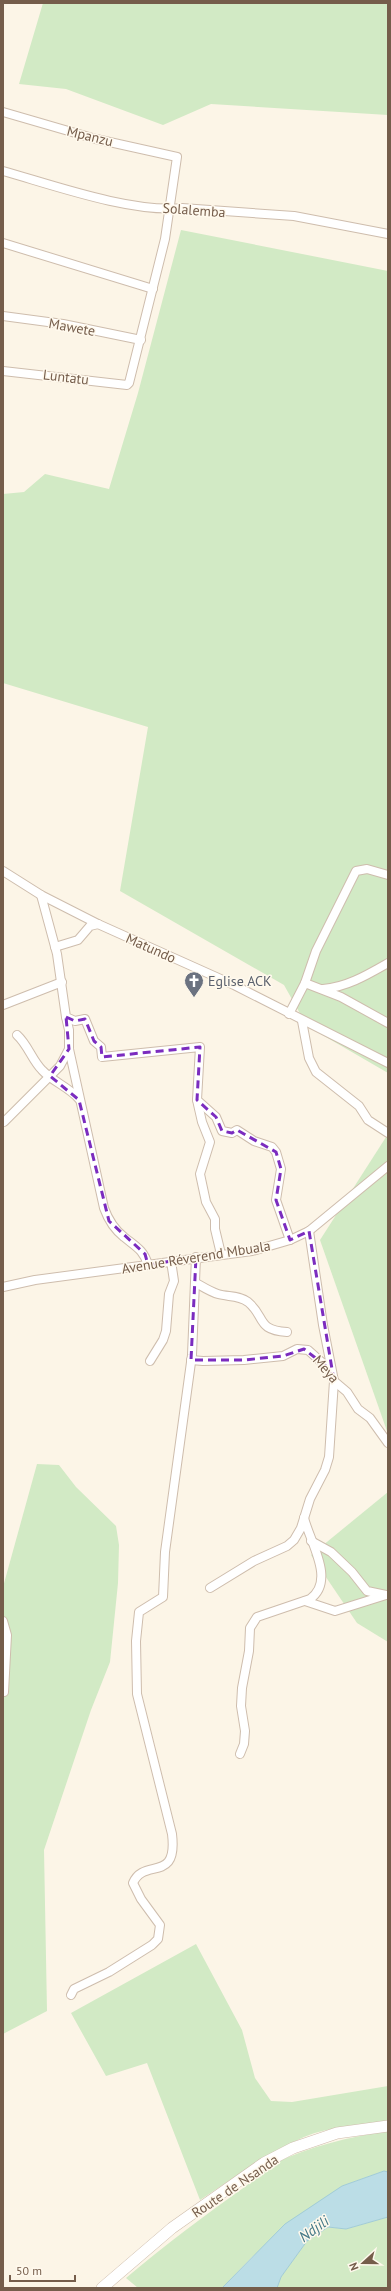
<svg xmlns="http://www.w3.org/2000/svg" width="391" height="2291" font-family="'PT Sans',sans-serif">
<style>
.green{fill:#d2eac5}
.water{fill:#bbdde6;stroke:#a1ccd7}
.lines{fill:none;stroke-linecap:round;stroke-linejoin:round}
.minor-casing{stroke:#cebdad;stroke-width:10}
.tertiary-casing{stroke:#cebdad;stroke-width:12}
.minor{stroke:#fff;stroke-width:8}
.tertiary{stroke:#fff;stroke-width:11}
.marked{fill:none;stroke:#7b2cbf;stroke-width:3;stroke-dasharray:8 5;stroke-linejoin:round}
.labels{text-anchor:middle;stroke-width:3;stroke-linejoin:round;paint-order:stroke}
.street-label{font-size:14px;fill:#755d4b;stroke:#fff9ed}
.worship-label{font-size:14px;fill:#5b616d;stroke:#fff9ed;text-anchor:start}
.water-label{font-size:15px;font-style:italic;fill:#457988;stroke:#fff9ed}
</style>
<rect width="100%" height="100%" fill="#fcf5e7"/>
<!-- green -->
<g class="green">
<path d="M43,3h345v112l-177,-11 -48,21 -97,-36 -47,-5z"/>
<path d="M181,230l207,41v802l-81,-47 -23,-41 -164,-94 28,-164 -145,-44v-189l21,-2 21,-18 64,15 29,-96z"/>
<path d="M388,1134v300l-68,-194z"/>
<path d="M37,1464l22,1 17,22 40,39 3,19 -1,38 -8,79 -19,48 -47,140 3,161 -44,23v-447z"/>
<path d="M388,1492v150l-31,-19 -46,-68z"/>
<path d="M196,1944l46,86 13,48 16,23 21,1 96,-16v35c-27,4 -58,5 -84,16 -37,16 -70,41 -104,63l-53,-137 -41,13 -35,-63z"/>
<path d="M388,2131v41l-4,-1 -42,15 -90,71 -30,31h-84l-12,-10c39,-33 79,-63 120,-92 10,-7 18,-18 29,-23 36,-17 74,-26 113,-32z"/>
<path d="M388,2217v71h-111l4,-11 26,-36 21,-14 18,2z"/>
</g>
<!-- water -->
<path class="water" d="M384,2171l4,1v45l-42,12 -18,-2 -21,14 -26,36 -4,11h-55l63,-64 57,-38z"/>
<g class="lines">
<!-- minor casing -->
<g class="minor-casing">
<g id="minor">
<path d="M3,112l93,27 81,18 -12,82 -36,144 -2,2 -124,-14"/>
<path d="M3,171c50,14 128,42 179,37l112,8 94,18"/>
<path d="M3,243l150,46"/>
<path d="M3,316l60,8 78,16"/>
<path d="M3,871l38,24 57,29 136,61 154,78"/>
<path d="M41,895l16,59 9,63 9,4 10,-2 9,22 7,6 1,10 98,-10 -3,53 19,17 6,14 10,2 5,-3 17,11 18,6 4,5 5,17 -5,31 14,40"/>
<path d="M55,947l23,-7 12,-14 8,-2"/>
<path d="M305,983l11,-32 40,-80 11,-2 21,6"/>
<path d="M323,989c24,-2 44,-14 65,-26"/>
<path d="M3,1005l59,-23"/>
<path d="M289,1014l16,-31 36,14 47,26"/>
<path d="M66,1017l3,13v19l35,159c4,11 11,22 20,29 11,9 20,13 24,28"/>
<path d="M302,1021l7,37 7,14 43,34 9,14 20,13"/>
<path d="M17,1035c11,10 15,25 25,35 11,12 27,17 37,29"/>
<path d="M197,1100l5,22 8,20 -10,32 6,28 9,17v10l6,25"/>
<path d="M4,1122l56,-56 9,-17"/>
<path d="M196,1283c7,4 15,9 22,11 10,3 21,1 30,8 18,15 8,28 39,30"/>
<path d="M3,1287l32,-7 217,-29 38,-11 19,-9 79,-65"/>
<path d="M191,1360l12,1 41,-1 39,-4 14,-7 11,1 19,17 7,14 13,11 11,17 12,9 18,25"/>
<path d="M150,1361l13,-21 3,-9 3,-37 5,-13 -3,-20"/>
<path d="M311,1541l20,11 21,20 15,19 19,4"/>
<path d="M210,1588l44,-27 33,-15 7,-6 7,-12 9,-29 15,-29 4,-13 5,-76 -11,-56 -14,-94"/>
<path d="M305,1601l30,10 51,-16"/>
<path d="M3,1621l4,14 -3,57"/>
<path d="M240,1754l4,-10 1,-13 -4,-25 1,-18 7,-37 1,-23 7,-11 53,-18c26,-18 0,-57 -6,-81"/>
<path d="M71,1995l3,-6 35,-17 43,-27 6,-6 2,-14 -19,-26 -8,-16c11,-26 45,1 39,-49l-35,-140 -1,-53 3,-29 24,-15 2,-45 27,-197 4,-98"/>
</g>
</g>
<!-- tertiary casing -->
<g class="tertiary-casing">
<path id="tertiary" d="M102,2288l70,-60 92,-65 29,-15 44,-15 51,-7"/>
</g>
<!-- minor -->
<use href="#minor" class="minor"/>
<!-- tertiary -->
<use href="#tertiary" class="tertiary"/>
</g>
<!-- marked area -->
<path class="marked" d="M66,1017l9,4 10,-2 9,22 7,6 1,10 98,-10 -3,53 19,17 6,14 10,2 5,-3 39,22 5,17 -5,31 14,40 19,-9 25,150 -7,-14 -23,-18 -21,7 -39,4h-53l5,-103 -48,8 -3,-11 -36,-33 -30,-121 -29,-24 19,-27z"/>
<!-- icons -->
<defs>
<g id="church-pin" transform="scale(1)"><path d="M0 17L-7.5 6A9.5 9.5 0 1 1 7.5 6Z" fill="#6b7280" stroke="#fff9ed"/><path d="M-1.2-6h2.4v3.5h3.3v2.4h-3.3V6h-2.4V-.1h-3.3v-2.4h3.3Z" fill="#fff"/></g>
</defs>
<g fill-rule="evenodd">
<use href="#church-pin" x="194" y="981"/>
</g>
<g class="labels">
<!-- street labels -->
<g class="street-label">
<text transform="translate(90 136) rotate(14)" y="5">Mpanzu</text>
<text transform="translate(194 210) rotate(4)" y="5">Solalemba</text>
<text transform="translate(72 327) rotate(10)" y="5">Mawete</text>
<text transform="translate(66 377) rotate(7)" y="5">Luntatu</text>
<text transform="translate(151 948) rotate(24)" y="5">Matundo</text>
<text transform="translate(196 1257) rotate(-9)" y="5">Avenue Réverend Mbuala</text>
<text transform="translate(326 1369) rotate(49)" y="5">Meya</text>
<text transform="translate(235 2186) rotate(-34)" y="5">Route de Nsanda</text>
</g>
<!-- worship labels -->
<g class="worship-label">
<text x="208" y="986">Eglise ACK</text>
</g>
<!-- water labels -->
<g class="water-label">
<text transform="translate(314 2229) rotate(-36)" y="5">Ndjili</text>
</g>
</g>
<!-- border -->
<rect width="391" height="2291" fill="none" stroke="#755d4b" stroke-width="8"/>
<!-- north arrow -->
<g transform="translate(363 2263) rotate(249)" stroke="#fff9ed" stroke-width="3" paint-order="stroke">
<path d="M0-3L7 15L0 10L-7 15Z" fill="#755d4b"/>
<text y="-6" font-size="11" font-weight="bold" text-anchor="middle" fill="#755d4b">N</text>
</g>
<!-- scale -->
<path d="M10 2275v6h65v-6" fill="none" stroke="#755d4b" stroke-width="2"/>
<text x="16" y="2275" font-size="12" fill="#755d4b" stroke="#fff9ed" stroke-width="3" paint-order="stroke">50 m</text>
</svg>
